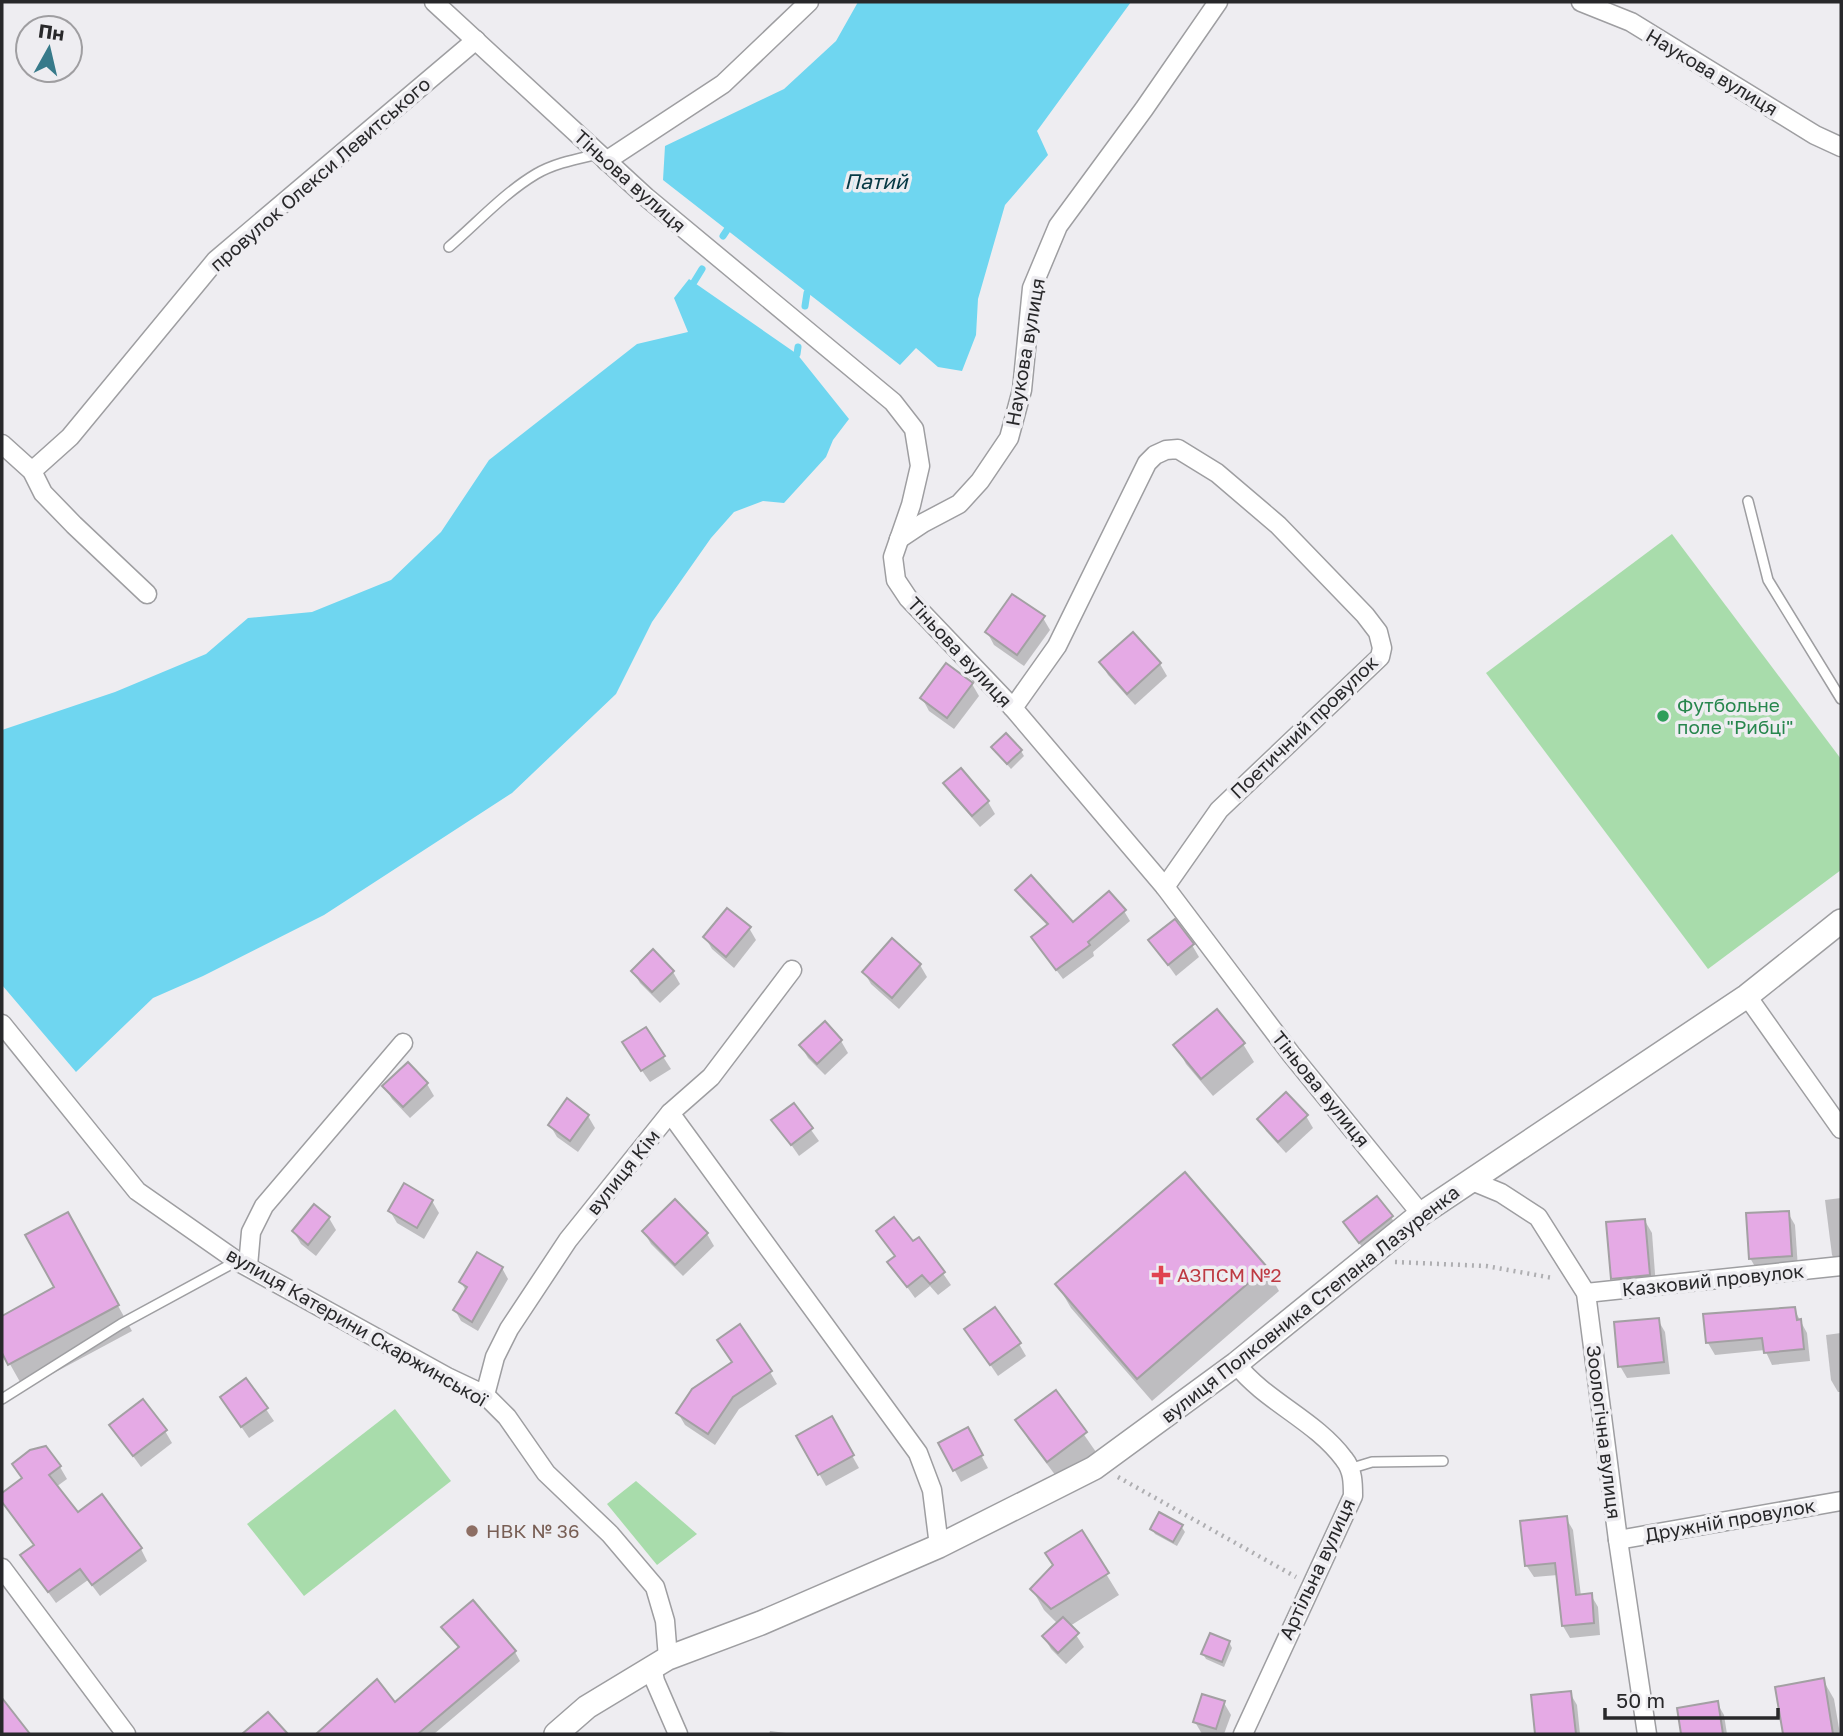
<svg xmlns="http://www.w3.org/2000/svg" width="1843" height="1736" font-family="'Golos Text',sans-serif">
<style>
.green{fill:#a8dcab}
.water{fill:#6fd6f0}
.shadow{fill:#0003}
.lines{fill:none;stroke-linecap:round;stroke-linejoin:round}
.stream{stroke:#6fd6f0;stroke-width:7}
.building{fill:#e5aae5;stroke:#a3a0a3;stroke-width:2}
.service-casing{stroke:#9e9ea1;stroke-width:12}
.minor-casing{stroke:#9e9ea1;stroke-width:21}
.tertiary-casing{stroke:#9e9ea1;stroke-width:26}
.path{stroke:#aeaeb1;stroke-width:4.5;stroke-dasharray:2 5;stroke-linecap:butt}
.service{stroke:#fff;stroke-width:9}
.minor{stroke:#fff;stroke-width:18}
.tertiary{stroke:#fff;stroke-width:23}
.leisure-dot{fill:#2e9e5b;stroke:#eeedf1;stroke-width:2.5}
.health-dot{fill:#e0444e;stroke:#eeedf1;stroke-width:2.5}
.education-dot{fill:#8d6e63;stroke:#eeedf1;stroke-width:2.5}
.labels{text-anchor:middle;stroke-width:7;stroke-linejoin:round;paint-order:stroke}
.street-label{font-size:19px;fill:#28282a;stroke:#eeedf1}
.leisure-label{font-size:19px;fill:#27864d;stroke:#eeedf1;text-anchor:start}
.health-label{font-size:19px;fill:#be3a42;stroke:#eeedf1;text-anchor:start}
.education-label{font-size:19px;fill:#785e54;stroke:#eeedf1;text-anchor:start}
.water-label{font-size:21px;font-style:italic;fill:#073944;stroke:#eeedf1}
</style>
<rect width="100%" height="100%" fill="#eeedf1"/>
<!-- green -->
<g class="green">
<path d="M1672,534l169,225v111l-133,99 -222,-296z"/>
<path d="M395,1409l56,72 -147,115 -57,-72z"/>
<path d="M636,1481l61,53 -40,31 -50,-61z"/>
</g>
<!-- water -->
<g class="water">
<path d="M858,2h273l-94,129 11,24 -43,50 -27,94 -2,36 -14,36 -24,-4 -22,-19 -16,17 -237,-185 2,-34 119,-57 52,-48z"/>
<path d="M689,279l108,75 52,65 -16,21 -7,17 -42,46 -21,-2 -29,11 -23,26 -59,84 -36,72 -104,99 -188,122 -121,61 -50,22 -77,74 -74,-87v-255l113,-38 91,-38 42,-36 64,-6 79,-32 50,-48 48,-72 148,-116 51,-12 -14,-34z"/>
</g>
<!-- shadow -->
<g class="shadow">
<path d="M1043,618l7,12 -26,36 -30,-21 -7,-13z"/>
<path d="M1133,634l27,30 7,12 -32,29 -27,-30 -7,-12z"/>
<path d="M972,684l7,12 -25,33 -25,-18 -7,-13z"/>
<path d="M993,748l28,3 3,5 -13,13z"/>
<path d="M960,770l28,32 7,12 -15,13 -28,-32 -7,-12z"/>
<path d="M1017,890l56,34 51,-13 6,10 -37,31 1,4 -31,23 -24,-32 9,-21 -25,-26z"/>
<path d="M749,928l7,12 -22,28 -22,-19 -7,-12z"/>
<path d="M1150,940l42,5 7,12 -23,19z"/>
<path d="M920,965l7,12 -28,32 -28,-25 -7,-12z"/>
<path d="M633,971l40,1 7,12 -20,19 -20,-20z"/>
<path d="M825,1024l16,17 7,12 -23,22 -17,-17 -7,-12z"/>
<path d="M645,1029l26,40 -21,13 -19,-27z"/>
<path d="M1243,1044l11,18 -41,34 -27,-32 -10,-19z"/>
<path d="M408,1064l19,20 7,12 -24,22 -18,-19 -7,-12z"/>
<path d="M793,1105l26,36 -20,15 -25,-36z"/>
<path d="M588,1116l7,12 -17,24 -21,-15 -7,-12z"/>
<path d="M1306,1116l7,12 -27,25 -20,-22 -7,-12z"/>
<path d="M1841,1198v69h-2l-7,-12 -7,-55z"/>
<path d="M432,1201l7,12 -15,26 -27,-16 -7,-12z"/>
<path d="M675,1202l32,32 7,12 -31,30 -32,-32 -7,-12z"/>
<path d="M1788,1213l7,12 3,43 -41,2 -7,-12z"/>
<path d="M1391,1217l7,12 -31,25 -22,-31z"/>
<path d="M329,1218l7,12 -20,26 -15,-12 -7,-12z"/>
<path d="M1645,1221l7,12 4,54 -36,3 -7,-12z"/>
<path d="M878,1231l35,13 6,-5 32,46 -13,10 -8,-9 -15,12 -26,-36 7,-5z"/>
<path d="M81,1239l51,92 -108,58 -22,-39v-32l55,-30z"/>
<path d="M502,1268l6,11 -30,52 -17,-10 -6,-11 11,-19 -5,-9z"/>
<path d="M1266,1268l13,23 -127,110 -81,-93 -14,-24z"/>
<path d="M1794,1309l13,24 3,28 -38,4 -7,-15 -50,5 -7,-12 -3,-27z"/>
<path d="M1658,1320l7,12 5,42 -43,4 -7,-12z"/>
<path d="M1841,1333v59h-3l-7,-12 -5,-45z"/>
<path d="M974,1341l45,3 7,12 -28,20z"/>
<path d="M770,1372l7,12 -38,25 -24,36 -30,-20 -7,-12z"/>
<path d="M246,1380l28,41 -25,17 -20,-29z"/>
<path d="M1055,1393l41,59 -37,28 -31,-41 -10,-19z"/>
<path d="M831,1418l28,50 -33,18 -28,-50z"/>
<path d="M111,1426l54,5 7,12 -31,24z"/>
<path d="M967,1429l21,39 -27,14 -21,-38z"/>
<path d="M60,1467l7,12 -11,8 22,28 63,34 6,12 -47,35 -12,-16 -32,23 -26,-36 5,-21 -28,-37 -5,-14 21,-16z"/>
<path d="M1566,1518l7,12 8,66 10,-1 7,12 2,28 -30,3 -7,-12 -5,-51 -24,2 -8,-12z"/>
<path d="M1181,1526l4,6 -8,14 -22,-12 -3,-5z"/>
<path d="M1081,1533l38,62 -49,31 14,21 -18,17 -15,-15 -7,-12 14,-13 -14,-14 -12,-21 23,-23z"/>
<path d="M444,1627l71,25 5,9 -86,73h-115l32,-27 44,-3 65,-55z"/>
<path d="M1229,1642l3,6 -8,19 -18,-8 -3,-5z"/>
<path d="M1823,1680l11,19 6,35h-55l-8,-46z"/>
<path d="M1570,1693l7,12 3,29h-43l-4,-37z"/>
<path d="M1224,1703l7,12 -7,19h-22l-7,-12z"/>
<path d="M1717,1703l7,12 3,19h-44l-4,-25z"/>
<path d="M770,1731l24,3h-25z"/>
</g>
<g class="lines">
<!-- stream -->
<g class="stream">
<path d="M723,236l4,-6"/>
<path d="M694,282l8,-13"/>
<path d="M805,306l2,-13"/>
<path d="M797,354l1,-7"/>
</g>
</g>
<!-- building -->
<g class="building">
<path d="M1012,594l33,22 -28,39 -32,-23z"/>
<path d="M1133,632l28,31 -34,31 -28,-32z"/>
<path d="M946,663l27,20 -26,35 -27,-20z"/>
<path d="M1006,733l16,17 -15,14 -16,-17z"/>
<path d="M961,768l28,33 -17,15 -29,-33z"/>
<path d="M1031,875l42,47 36,-31 17,19 -38,32 2,3 -34,25 -25,-33 17,-13 -33,-34z"/>
<path d="M727,908l24,19 -25,30 -23,-20z"/>
<path d="M1175,919l19,25 -26,21 -20,-25z"/>
<path d="M892,938l29,26 -29,34 -30,-26z"/>
<path d="M653,949l21,22 -22,21 -21,-21z"/>
<path d="M1217,1009l28,34 -44,36 -28,-34z"/>
<path d="M825,1021l17,19 -25,24 -18,-19z"/>
<path d="M646,1027l19,29 -24,15 -19,-29z"/>
<path d="M408,1062l20,21 -25,24 -21,-21z"/>
<path d="M1286,1092l22,23 -30,27 -21,-23z"/>
<path d="M567,1098l22,17 -19,26 -22,-16z"/>
<path d="M794,1103l19,25 -22,17 -20,-25z"/>
<path d="M1185,1172l82,95 -130,112 -82,-95z"/>
<path d="M404,1183l29,17 -16,28 -29,-17z"/>
<path d="M1377,1196l16,20 -34,27 -16,-21z"/>
<path d="M675,1199l33,34 -33,32 -33,-34z"/>
<path d="M314,1204l16,13 -22,28 -16,-14z"/>
<path d="M1789,1211l3,45 -43,3 -3,-46z"/>
<path d="M68,1212l51,93 -111,60 -6,-12v-37l52,-29 -29,-52z"/>
<path d="M894,1217l19,24 6,-4 26,35 -15,12 -8,-9 -15,12 -20,-25 8,-6 -19,-25z"/>
<path d="M1645,1219l5,56 -39,4 -5,-57z"/>
<path d="M477,1252l26,15 -31,55 -19,-12 14,-23 -8,-5z"/>
<path d="M995,1307l26,36 -31,22 -26,-36z"/>
<path d="M1795,1307l2,13 4,-1 3,30 -40,4 -2,-15 -56,5 -3,-29z"/>
<path d="M1659,1318l5,44 -46,5 -4,-45z"/>
<path d="M740,1324l32,47 -39,26 -25,37 -32,-21 16,-24 40,-27 -15,-22z"/>
<path d="M246,1378l22,30 -27,19 -21,-30z"/>
<path d="M1056,1390l31,42 -40,30 -32,-42z"/>
<path d="M143,1399l24,31 -34,26 -24,-31z"/>
<path d="M832,1416l22,39 -36,20 -22,-39z"/>
<path d="M968,1427l15,28 -30,16 -15,-28z"/>
<path d="M46,1446l15,20 -12,9 29,37 24,-18 40,54 -50,37 -12,-16 -32,23 -28,-37 14,-10 -32,-43v-9l20,-15 -10,-14 18,-14z"/>
<path d="M1159,1512l24,13 -10,17 -23,-13z"/>
<path d="M1567,1516l9,79 16,-2 2,30 -32,3 -7,-63 -30,3 -5,-45z"/>
<path d="M1082,1530l27,43 -58,36 -21,-20 23,-24 -8,-12z"/>
<path d="M473,1600l43,51 -98,83h-102l61,-55 18,23 64,-55 -18,-20z"/>
<path d="M1063,1617l16,16 -21,20 -16,-17z"/>
<path d="M1210,1633l20,8 -8,21 -21,-8z"/>
<path d="M1824,1678l9,56h-50l-8,-47z"/>
<path d="M1571,1691l5,43h-41l-4,-39z"/>
<path d="M1202,1694l23,7 -9,28 -23,-7z"/>
<path d="M2,1698l28,36h-28z"/>
<path d="M1718,1701l5,33h-42l-4,-26z"/>
<path d="M268,1712l20,22h-46z"/>
</g>
<g class="lines">
<!-- service casing -->
<g class="service-casing">
<g id="service">
<path d="M449,247c28,-24 55,-54 87,-73 19,-11 41,-15 62,-20"/>
<path d="M1748,501l20,79 73,119"/>
<path d="M2,1399l119,-75 116,-63"/>
<path d="M1349,1469l23,-7 71,-1"/>
</g>
</g>
<!-- minor casing -->
<g class="minor-casing">
<g id="minor">
<path d="M434,2l212,195 247,205 21,27 6,37 -9,39 -18,52 3,23 12,18 105,110 152,179 126,167 130,160"/>
<path d="M1581,2l50,20 184,113 26,12"/>
<path d="M606,161l117,-77 86,-82"/>
<path d="M2,444l30,27 11,22 31,32 73,69"/>
<path d="M32,471l38,-34 146,-177 260,-220"/>
<path d="M899,539l24,-16 36,-19 21,-23 29,-43 13,-48 10,-102 26,-62 86,-117 74,-107"/>
<path d="M1013,708l44,-62 90,-183 8,-8 11,-5 12,-1 39,24 61,52 87,90 13,17 4,16 -2,9 -161,153 -54,77"/>
<path d="M1747,996l94,133"/>
<path d="M2,1024l135,167 100,70 210,116 38,18 22,22 39,56 64,61 45,53 10,34 3,37"/>
<path d="M670,1113l248,340 14,37 7,56"/>
<path d="M1472,1181l29,12 37,24 48,76 32,247 29,194"/>
<path d="M248,1266l3,-34 13,-26 139,-163"/>
<path d="M1586,1293l255,-27"/>
<path d="M1236,1364c30,38 79,56 108,95 9,11 9,24 9,37l-110,238"/>
<path d="M485,1395l10,-38 14,-28 59,-89 102,-127 41,-36 81,-107"/>
<path d="M1618,1540l223,-39"/>
<path d="M2,1568l124,166"/>
<path d="M652,1667l3,14 23,53"/>
</g>
</g>
<!-- tertiary casing -->
<g class="tertiary-casing">
<path id="tertiary" d="M556,1734l31,-27 81,-49 93,-35 178,-77 155,-78 142,-104 185,-150 326,-218 94,-75"/>
</g>
<!-- path -->
<g class="path">
<path d="M1395,1262l91,4 67,12"/>
<path d="M1118,1477l178,100"/>
</g>
<!-- service -->
<use href="#service" class="service"/>
<!-- minor -->
<use href="#minor" class="minor"/>
<!-- tertiary -->
<use href="#tertiary" class="tertiary"/>
</g>
<!-- markers -->
<circle class="leisure-dot" cx="1663" cy="716" r="7"/>
<path class="health-dot" d="M1157.5 1264.5h7v7h7v7h-7v7h-7v-7h-7v-7h7z"/>
<circle class="education-dot" cx="472" cy="1531" r="7"/>
<g class="labels">
<!-- street labels -->
<g class="street-label">
<text transform="translate(1712 72) rotate(31)" y="7">Наукова вулиця</text>
<text transform="translate(320 174) rotate(-41)" y="7">провулок Олекси Левитського</text>
<text transform="translate(630 181) rotate(42)" y="7">Тіньова вулиця</text>
<text transform="translate(1025 352) rotate(-80)" y="7">Наукова вулиця</text>
<text transform="translate(960 652) rotate(47)" y="7">Тіньова вулиця</text>
<text transform="translate(1304 727) rotate(-44)" y="7">Поетичний провулок</text>
<text transform="translate(1321 1089) rotate(51)" y="7">Тіньова вулиця</text>
<text transform="translate(623 1172) rotate(-51)" y="7">вулиця Кім</text>
<text transform="translate(1713 1280) rotate(-6)" y="7">Казковий провулок</text>
<text transform="translate(1310 1304) rotate(-38)" y="7">вулиця Полковника Степана Лазуренка</text>
<text transform="translate(357 1327) rotate(30)" y="7">вулиця Катерини Скаржинської</text>
<text transform="translate(1604 1432) rotate(83)" y="7">Зоологічна вулиця</text>
<text transform="translate(1730 1520) rotate(-10)" y="7">Дружній провулок</text>
<text transform="translate(1317 1569) rotate(-65)" y="7">Артільна вулиця</text>
</g>
<!-- leisure labels -->
<g class="leisure-label">
<text x="1677" y="712">Футбольне<tspan x="1677" dy="22">поле "Рибці"</tspan></text>
</g>
<!-- health labels -->
<g class="health-label">
<text x="1177" y="1282">АЗПСМ №2</text>
</g>
<!-- education labels -->
<g class="education-label">
<text x="486" y="1538">НВК № 36</text>
</g>
<!-- water labels -->
<g class="water-label">
<text x="876" y="189">Патий</text>
</g>
</g>
<!-- border -->
<rect width="1843" height="1736" fill="none" stroke="#28282a" stroke-width="7"/>
<!-- north arrow -->
<g transform="translate(49 49) rotate(8)"><circle r="33" fill="#eeedf1" stroke="#9f9ea1" stroke-width="2"/>
<path d="M0-5L12 26L0 18L-12 26Z" fill="#377a8a"/>
<text y="-10" font-size="19" font-weight="bold" text-anchor="middle" fill="#28282a">Пн</text>
</g>
<!-- scale -->
<path d="M1605 1708v10h173v-10" fill="none" stroke="#28282a" stroke-width="3.5"/>
<text x="1616" y="1708" font-size="21" fill="#28282a" stroke="#eeedf1" stroke-width="5" paint-order="stroke">50 m</text>
</svg>
